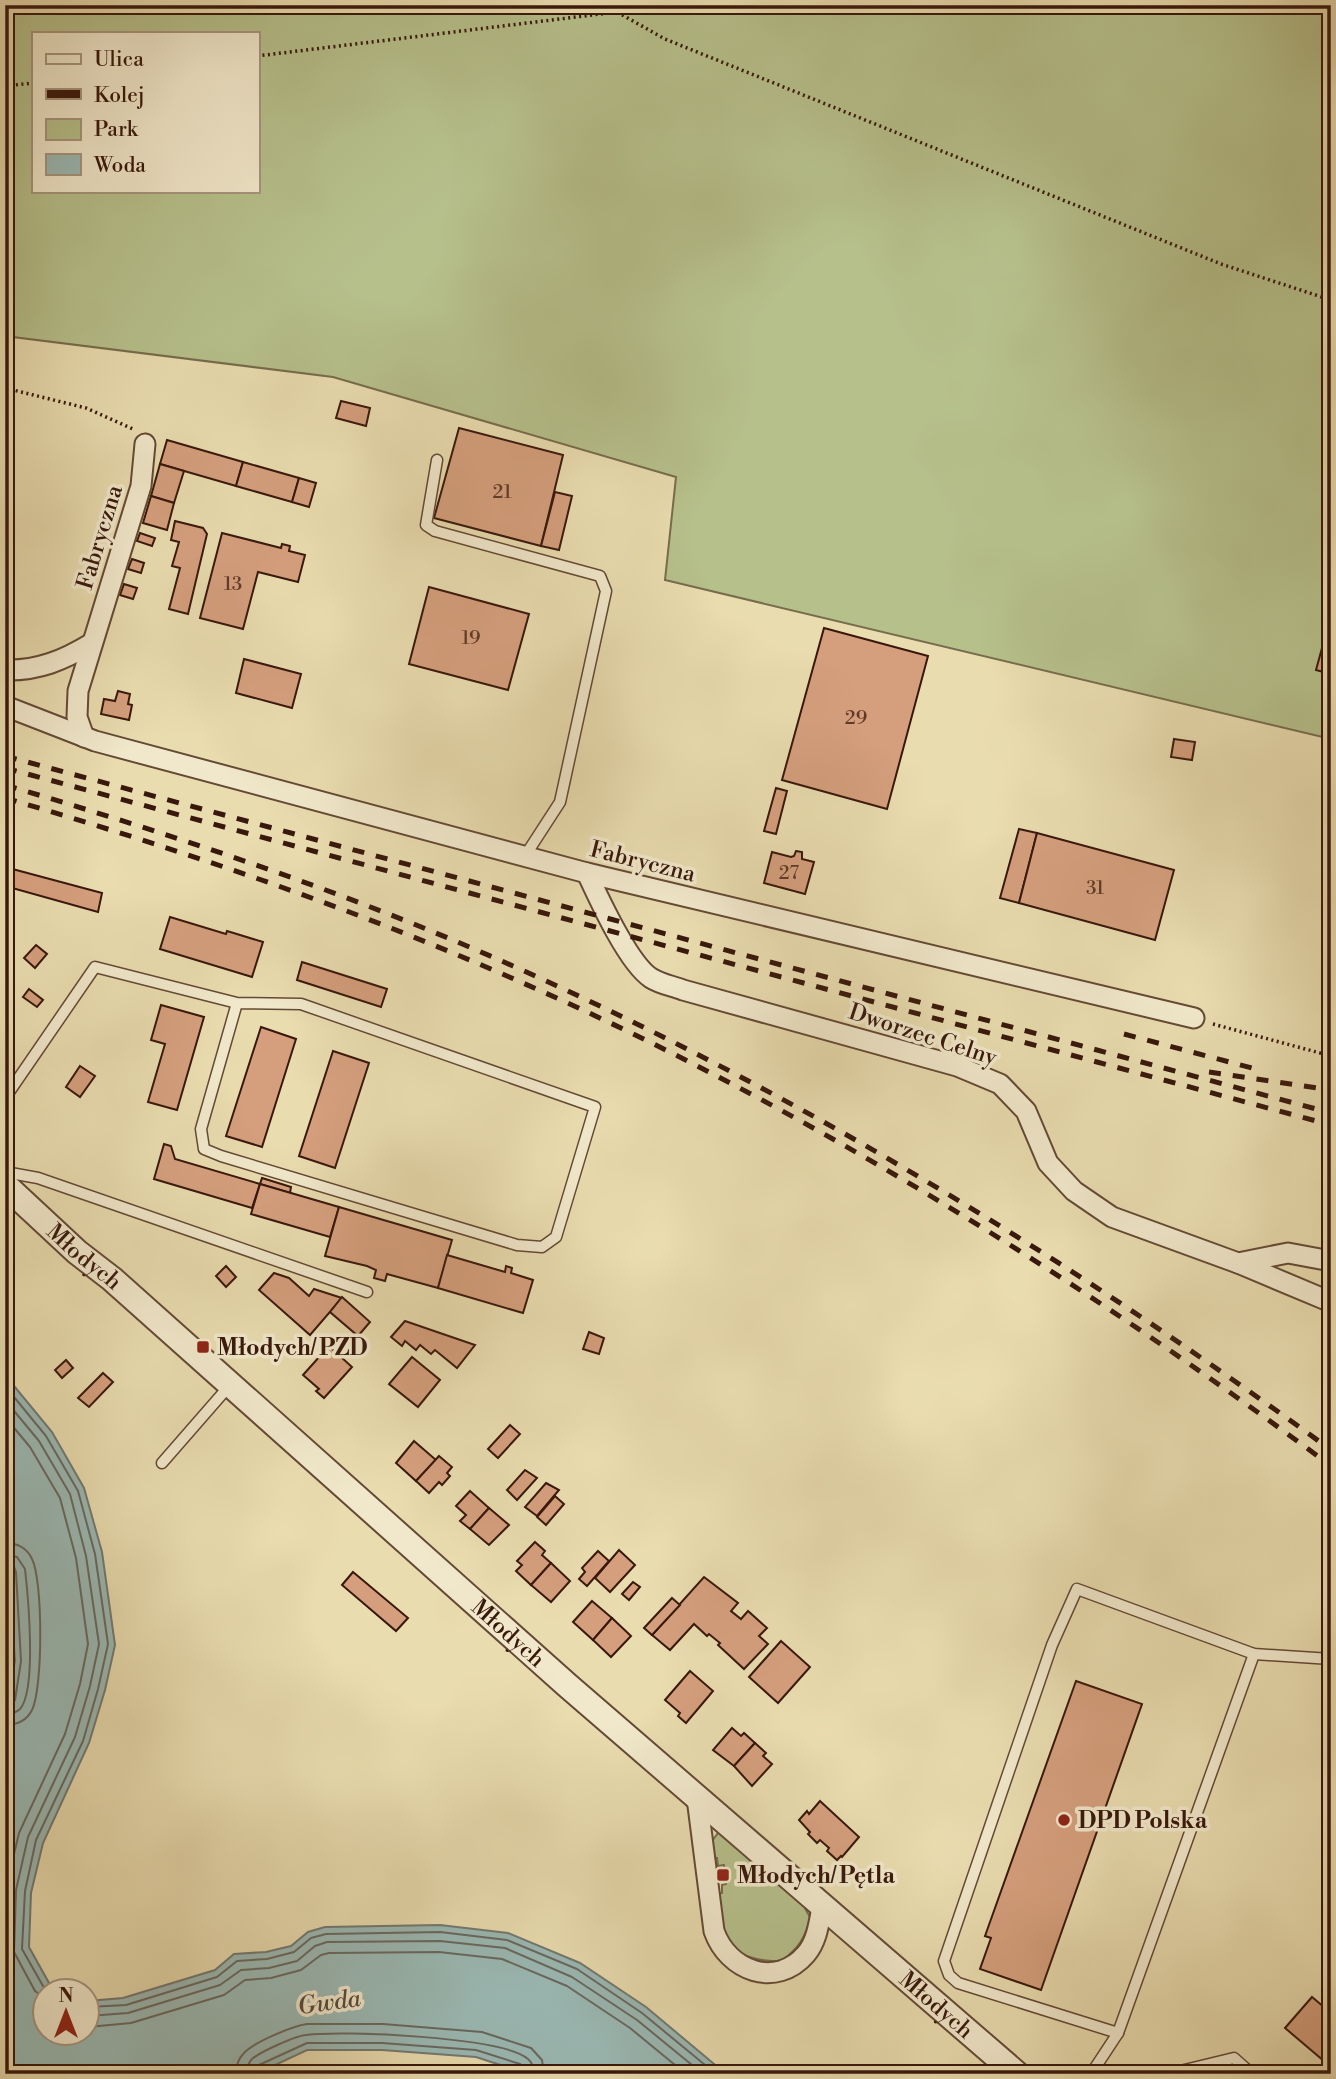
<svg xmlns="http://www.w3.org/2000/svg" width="1336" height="2079" font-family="'Libre Bodoni',serif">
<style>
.green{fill:#b6c08b;stroke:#776c4c;stroke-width:2;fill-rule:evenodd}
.water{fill:#9ab9b4;stroke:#737971;stroke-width:2}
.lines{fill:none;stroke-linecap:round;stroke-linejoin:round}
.shore{stroke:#696860;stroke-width:2}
.building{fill:#d59f7d;stroke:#38180c;stroke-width:2}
.service-casing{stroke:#644935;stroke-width:13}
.minor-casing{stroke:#644935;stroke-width:23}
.tertiary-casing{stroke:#644935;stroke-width:28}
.path{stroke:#38180c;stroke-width:3.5;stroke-dasharray:2 3.5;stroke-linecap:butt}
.service{stroke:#f1e8cb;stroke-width:10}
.minor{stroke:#f1e8cb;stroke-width:19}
.tertiary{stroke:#f1e8cb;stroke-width:24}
.rail{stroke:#38180c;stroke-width:5;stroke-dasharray:12 12;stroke-linecap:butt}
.poi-dot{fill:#8f2418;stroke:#f1e8cb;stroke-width:2.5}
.labels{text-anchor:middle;stroke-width:7;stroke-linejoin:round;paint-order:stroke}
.number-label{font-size:19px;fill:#5f3a28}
.street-label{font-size:23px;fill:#38180c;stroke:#f1e8cb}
.poi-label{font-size:23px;font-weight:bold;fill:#38180c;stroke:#f1e8cb;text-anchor:start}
.water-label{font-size:24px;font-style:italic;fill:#55483e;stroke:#f1e8cb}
</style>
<rect width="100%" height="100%" fill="#e9dcaf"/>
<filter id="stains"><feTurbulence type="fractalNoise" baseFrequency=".00286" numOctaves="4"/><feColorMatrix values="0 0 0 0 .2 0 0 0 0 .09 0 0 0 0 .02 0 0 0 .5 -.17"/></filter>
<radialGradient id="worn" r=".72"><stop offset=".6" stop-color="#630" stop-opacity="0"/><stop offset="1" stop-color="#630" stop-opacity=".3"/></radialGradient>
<!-- green -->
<g class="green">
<path d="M5,5h1326v734l-666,-159 11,-103 -343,-100 -328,-41zM33,33h224v158h-224z"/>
<path d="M718,1833h4l80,70 8,14c-4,21 -12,31 -28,44 -20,1 -51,-4 -58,-27 -4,-13 -5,-27 -7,-40l5,-1v-8l4,-1 -2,-19 -6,1 -1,-8h-5v-17z"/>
</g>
<!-- water -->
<path class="water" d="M5,1375l47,57 32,56 18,64 13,93 -10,45 -16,53 -46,100 -12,50 -2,54 20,36 15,8 -18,1v42h42v-33l35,-3 92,-28 19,-16 32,-2 25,-6 17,-14 17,-5 115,-2 68,8 72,30 66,44 80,67h-198l-52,-17 -94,-7h-75l-51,24h-245l-6,-2v-361l10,-50 -6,-88 -4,-13z"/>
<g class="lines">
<!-- shore -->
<g class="shore">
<path d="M5,1386l41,50 32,55 17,63 13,90 -10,45 -15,52 -47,99 -11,51 -3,58 21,37 7,6"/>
<path d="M5,1400l34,41 31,53 16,62 13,88 -9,42 -15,51 -47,100 -12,53 -2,62 21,39 11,8"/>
<path d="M5,1417l25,30 30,51 16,60 12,86 -8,40 -15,50 -46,99 -14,59"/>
<path d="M5,1543c12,0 22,5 27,16 11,21 11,129 0,151 -5,10 -15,15 -27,15"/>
<path d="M5,1554l12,3 8,12c3,26 12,121 -5,140 -4,4 -9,5 -15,5"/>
<path d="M5,1562l8,2 3,8 5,89 -6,39 -3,4 -7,2"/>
<path d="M88,2007l38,-2 91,-28 20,-16 30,-2 27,-7 17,-14 15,-4 114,-2 67,8 70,29 65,44 74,61"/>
<path d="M88,2016l40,-3 92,-28 21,-15 28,-2 28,-7 18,-15 12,-4 113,-1 65,7 67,29 65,43 66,54"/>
<path d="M88,2027l43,-4 93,-28 21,-15 26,-2 30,-8 20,-15 8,-2 110,-1 63,7 65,27 63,42 56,46"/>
<path d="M236,2074c0,-8 2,-15 8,-21 10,-11 49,-27 63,-29h76l99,8 49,16 11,12 2,14"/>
<path d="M247,2074c0,-6 1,-11 5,-15 8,-7 43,-23 54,-24 36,-5 198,2 222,24 5,4 5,9 6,15"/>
<path d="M255,2074l4,-9 48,-22h75l94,7 44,14 4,4 1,6"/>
</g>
</g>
<!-- building -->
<g class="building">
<path d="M341,401l29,7 -4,18 -30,-8z"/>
<path d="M459,428l104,27 -22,91 -107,-28z"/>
<path d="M167,440l76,22 -7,24 -76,-22z"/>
<path d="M243,462l56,16 -7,24 -56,-16z"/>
<path d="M160,464l24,7 -10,32 -23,-7z"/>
<path d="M299,478l17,5 -7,24 -17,-5z"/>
<path d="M555,492l17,4 -13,54 -18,-4z"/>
<path d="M151,496l23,7 -7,27 -24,-7z"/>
<path d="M175,521l28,7 4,6 -19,80 -19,-5 11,-41 -8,-2 7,-24 -8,-2z"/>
<path d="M140,533l15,5 -3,8 -15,-5z"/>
<path d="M222,533l59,15 1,-4 8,2 -1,5 16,4 -7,27 -40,-10 -15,57 -43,-11z"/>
<path d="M132,559l12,4 -3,10 -13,-4z"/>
<path d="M124,584l13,4 -4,11 -13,-4z"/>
<path d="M429,587l100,27 -21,76 -99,-26z"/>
<path d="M1331,615v59l-15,-4z"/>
<path d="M824,628l104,28 -41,153 -105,-29z"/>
<path d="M244,659l57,15 -9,34 -56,-15z"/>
<path d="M118,691l12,3 -2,10 4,1 -3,15 -28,-6 3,-15 11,2z"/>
<path d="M1174,739l21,3 -3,18 -21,-3z"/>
<path d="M776,788l11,3 -11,43 -12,-3z"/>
<path d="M1019,829l18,4 -18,70 -19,-5z"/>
<path d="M1037,833l137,37 -19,70 -136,-37z"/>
<path d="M796,851l6,1v7l12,3 -9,32 -41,-11 8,-31 19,5 3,-1z"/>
<path d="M5,867l97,26 -4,19 -93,-26z"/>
<path d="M170,917l56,17 1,-3 36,11 -11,35 -92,-28z"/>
<path d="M36,945l11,9 -12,14 -11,-10z"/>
<path d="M302,962l85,27 -6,18 -84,-27z"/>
<path d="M29,989l14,11 -6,7 -14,-10z"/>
<path d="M161,1005l43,12 -27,93 -29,-8 17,-58 -14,-4z"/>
<path d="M261,1027l35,12 -34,108 -36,-11z"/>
<path d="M333,1051l36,12 -34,105 -36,-12z"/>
<path d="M80,1066l15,10 -15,21 -14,-10z"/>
<path d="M164,1144l7,2 4,13 85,25 -8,24 -98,-29z"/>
<path d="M262,1178l29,9 -1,6 -30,-9z"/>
<path d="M260,1184l79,23 -9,30 -79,-23z"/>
<path d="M339,1207l113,33 -14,48 -51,-14 -2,7 -11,-3 2,-8 -9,-4 -42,-10z"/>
<path d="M447,1255l58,17 1,-6 6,2 -1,5 22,7 -10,33 -85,-25z"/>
<path d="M226,1266l10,11 -10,10 -10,-11z"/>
<path d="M274,1273l15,5 20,18 5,-7 28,9 -32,37 -51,-45z"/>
<path d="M342,1297l28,25 -12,14 -28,-24z"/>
<path d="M405,1321l70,24 -18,23 -22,-18 -4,4 -11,-9 -4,5 -11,-9 -3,5 -11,-9z"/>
<path d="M589,1332l15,6 -5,16 -16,-5z"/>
<path d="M329,1346l23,21 -28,31 -8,-7 3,-2 -16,-14z"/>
<path d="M412,1357l28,23 -22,27 -29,-23z"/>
<path d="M66,1360l7,8 -11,10 -7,-8z"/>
<path d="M103,1373l10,9 -24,25 -11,-9z"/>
<path d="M510,1425l10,9 -22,24 -10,-9z"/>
<path d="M414,1441l22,19 -20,21 -20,-18z"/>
<path d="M439,1456l13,11 -5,6 3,3 -8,9 -3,-3 -10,11 -13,-12z"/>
<path d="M525,1470l12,8 -20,22 -10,-10z"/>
<path d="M546,1483l13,7 -22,26 -12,-9z"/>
<path d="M470,1491l19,17 -19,21 -10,-8 6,-6 -10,-9z"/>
<path d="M555,1496l9,8 -18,21 -9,-8z"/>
<path d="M489,1508l20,17 -20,20 -19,-16z"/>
<path d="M535,1542l10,9 -3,4 9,8 -20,22 -15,-14 6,-6 -5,-4z"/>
<path d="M619,1550l16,15 -25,27 -15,-14z"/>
<path d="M598,1551l11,10 -22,25 -8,-7 6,-7 -3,-4z"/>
<path d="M551,1563l19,18 -19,21 -20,-17z"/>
<path d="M353,1572l55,46 -12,13 -54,-46z"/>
<path d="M704,1577l34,26 -7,8 10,8 7,-8 19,17 -8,8 9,8 -24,25 -26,-24 2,-2 -11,-9 -2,2 -13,-12 -24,26 -18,-15z"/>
<path d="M633,1582l7,5 -11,13 -7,-6z"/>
<path d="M672,1598l8,7 -28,30 -8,-7z"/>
<path d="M592,1601l20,17 -19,22 -20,-18z"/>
<path d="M612,1618l19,18 -20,21 -18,-17z"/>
<path d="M781,1641l29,26 -32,36 -29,-26z"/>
<path d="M690,1671l23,20 -27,32 -8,-7 2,-3 -15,-13z"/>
<path d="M1076,1681l66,23 -101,286 -61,-21 11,-31 -6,-2z"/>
<path d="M732,1728l9,8 3,-3 11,10 -21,23 -21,-16z"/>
<path d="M755,1743l11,10 -3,3 9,8 -20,22 -18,-20z"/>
<path d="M820,1801l39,36 -17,20 -1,-1 -4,4 -10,-9 2,-3 -9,-8 -3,3 -9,-9 2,-2 -11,-12 8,-9 2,3z"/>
<path d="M1312,1997l19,16v54l-46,-39z"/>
</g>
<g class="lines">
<!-- service casing -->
<g class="service-casing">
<g id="service">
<path d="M437,460l-11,65 9,6 165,45 6,15 -46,211 -35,54"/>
<path d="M5,1098l90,-131 142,36 64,1 294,103 -39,130 -14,10 -25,-2 -296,-89 -17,-7 -3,-20 36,-126"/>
<path d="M5,1172l33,6 329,114"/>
<path d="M162,1463l68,-78"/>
<path d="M1118,2033l-160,-50 -9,-8 -5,-14 108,-316 25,-56 177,65 77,5"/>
<path d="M1091,2074l27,-41 136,-379"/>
<path d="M1168,2074l66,-16 18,16"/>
</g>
</g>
<!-- minor casing -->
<g class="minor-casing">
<g id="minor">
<path d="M5,670c33,1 59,-10 87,-27"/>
<path d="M5,706l90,35 492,132 607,145"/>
<path d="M84,737l-7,-20 1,-26 63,-205 4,-42"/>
<path d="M587,873c12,26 41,90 64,105 9,6 22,8 32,12l274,76 43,18 26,27 22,52 26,28 38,26 126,46 93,39"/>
<path d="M1238,1263l50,-10 43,8"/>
<path d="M697,1798l17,133c14,40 62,58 92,23 11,-13 13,-31 16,-47"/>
</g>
</g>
<!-- tertiary casing -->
<g class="tertiary-casing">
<g id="tertiary">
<path id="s1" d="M5,1185l72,67 35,27 455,406 450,389"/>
</g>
</g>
<!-- path -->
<g class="path">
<path d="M257,56l360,-44 48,27 556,225 110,36"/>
<path d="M5,86l28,-3"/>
<path d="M5,388l81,20 47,21"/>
<path d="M1213,1024l118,32"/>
</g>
<!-- service -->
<use href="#service" class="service"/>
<!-- minor -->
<use href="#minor" class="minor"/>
<!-- tertiary -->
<use href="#tertiary" class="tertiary"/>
<!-- rail -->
<g class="rail">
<path d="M5,756l1326,357"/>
<path d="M5,768l1326,357"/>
<path d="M5,785c173,51 344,108 508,181 290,129 562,297 818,484"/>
<path d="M5,798c171,50 339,107 502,178 289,125 572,302 824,490"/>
<path d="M1124,1034l139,37"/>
<path d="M1209,1072l122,18"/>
</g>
</g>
<!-- markers -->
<g class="poi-dot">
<rect x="196" y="1340" width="14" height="14" rx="3.5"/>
<circle cx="1064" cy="1820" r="7"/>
<rect x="716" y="1868" width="14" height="14" rx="3.5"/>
</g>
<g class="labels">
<!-- number labels -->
<g class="number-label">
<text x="502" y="498">21</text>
<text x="233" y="590">13</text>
<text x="471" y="644">19</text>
<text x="856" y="724">29</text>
<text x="789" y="879">27</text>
<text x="1095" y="894">31</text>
</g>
<!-- street labels -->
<g class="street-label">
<text transform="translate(99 537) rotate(-73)" y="8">Fabryczna</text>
<text transform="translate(643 861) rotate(14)" y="8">Fabryczna</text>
<text transform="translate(923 1034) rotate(18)" y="8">Dworzec Celny</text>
<text dy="8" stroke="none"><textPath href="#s1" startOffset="107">Młodych</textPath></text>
<text dy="8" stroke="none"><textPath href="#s1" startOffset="674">Młodych</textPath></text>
<text dy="8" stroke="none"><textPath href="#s1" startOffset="1241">Młodych</textPath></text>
</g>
<!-- poi labels -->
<g class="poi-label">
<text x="217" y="1355">Młodych/ PZD</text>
<text x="1078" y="1828">DPD Polska</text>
<text x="737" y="1883">Młodych/ Pętla</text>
</g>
<!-- water labels -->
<g class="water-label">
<text transform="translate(329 2002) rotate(-8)" y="8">Gwda</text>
</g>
</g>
<!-- margin -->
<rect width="1336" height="2079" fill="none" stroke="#e9dcaf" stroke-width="28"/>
<rect x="7" y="7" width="1322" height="2065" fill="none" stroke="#38180c" stroke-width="3.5"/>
<rect x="14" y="14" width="1308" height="2051" fill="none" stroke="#38180c" stroke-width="2"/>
<!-- legend -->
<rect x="32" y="32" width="228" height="161" fill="#f1e8cb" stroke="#a7957f" stroke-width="2"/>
<rect x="46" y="54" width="35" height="10" fill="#f1e8cb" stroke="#a7957f" stroke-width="2"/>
<text x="94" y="66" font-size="21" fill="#38180c">Ulica</text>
<rect x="46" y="89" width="35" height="10" fill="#38180c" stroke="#a7957f" stroke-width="2"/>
<text x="94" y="102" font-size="21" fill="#38180c">Kolej</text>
<rect x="46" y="119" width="35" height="21" fill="#b6c08b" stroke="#a7957f" stroke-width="2"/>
<text x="94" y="136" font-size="21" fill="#38180c">Park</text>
<rect x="46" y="154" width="35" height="21" fill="#9ab9b4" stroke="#a7957f" stroke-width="2"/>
<text x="94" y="172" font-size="21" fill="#38180c">Woda</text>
<!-- north arrow -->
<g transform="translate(66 2012)"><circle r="33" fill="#f1e8cb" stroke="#a7957f" stroke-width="2"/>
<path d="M0-5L12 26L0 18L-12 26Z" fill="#8f2418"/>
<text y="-10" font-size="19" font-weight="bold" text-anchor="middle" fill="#38180c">N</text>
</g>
<rect width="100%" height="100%" filter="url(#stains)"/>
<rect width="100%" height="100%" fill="url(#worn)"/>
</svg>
